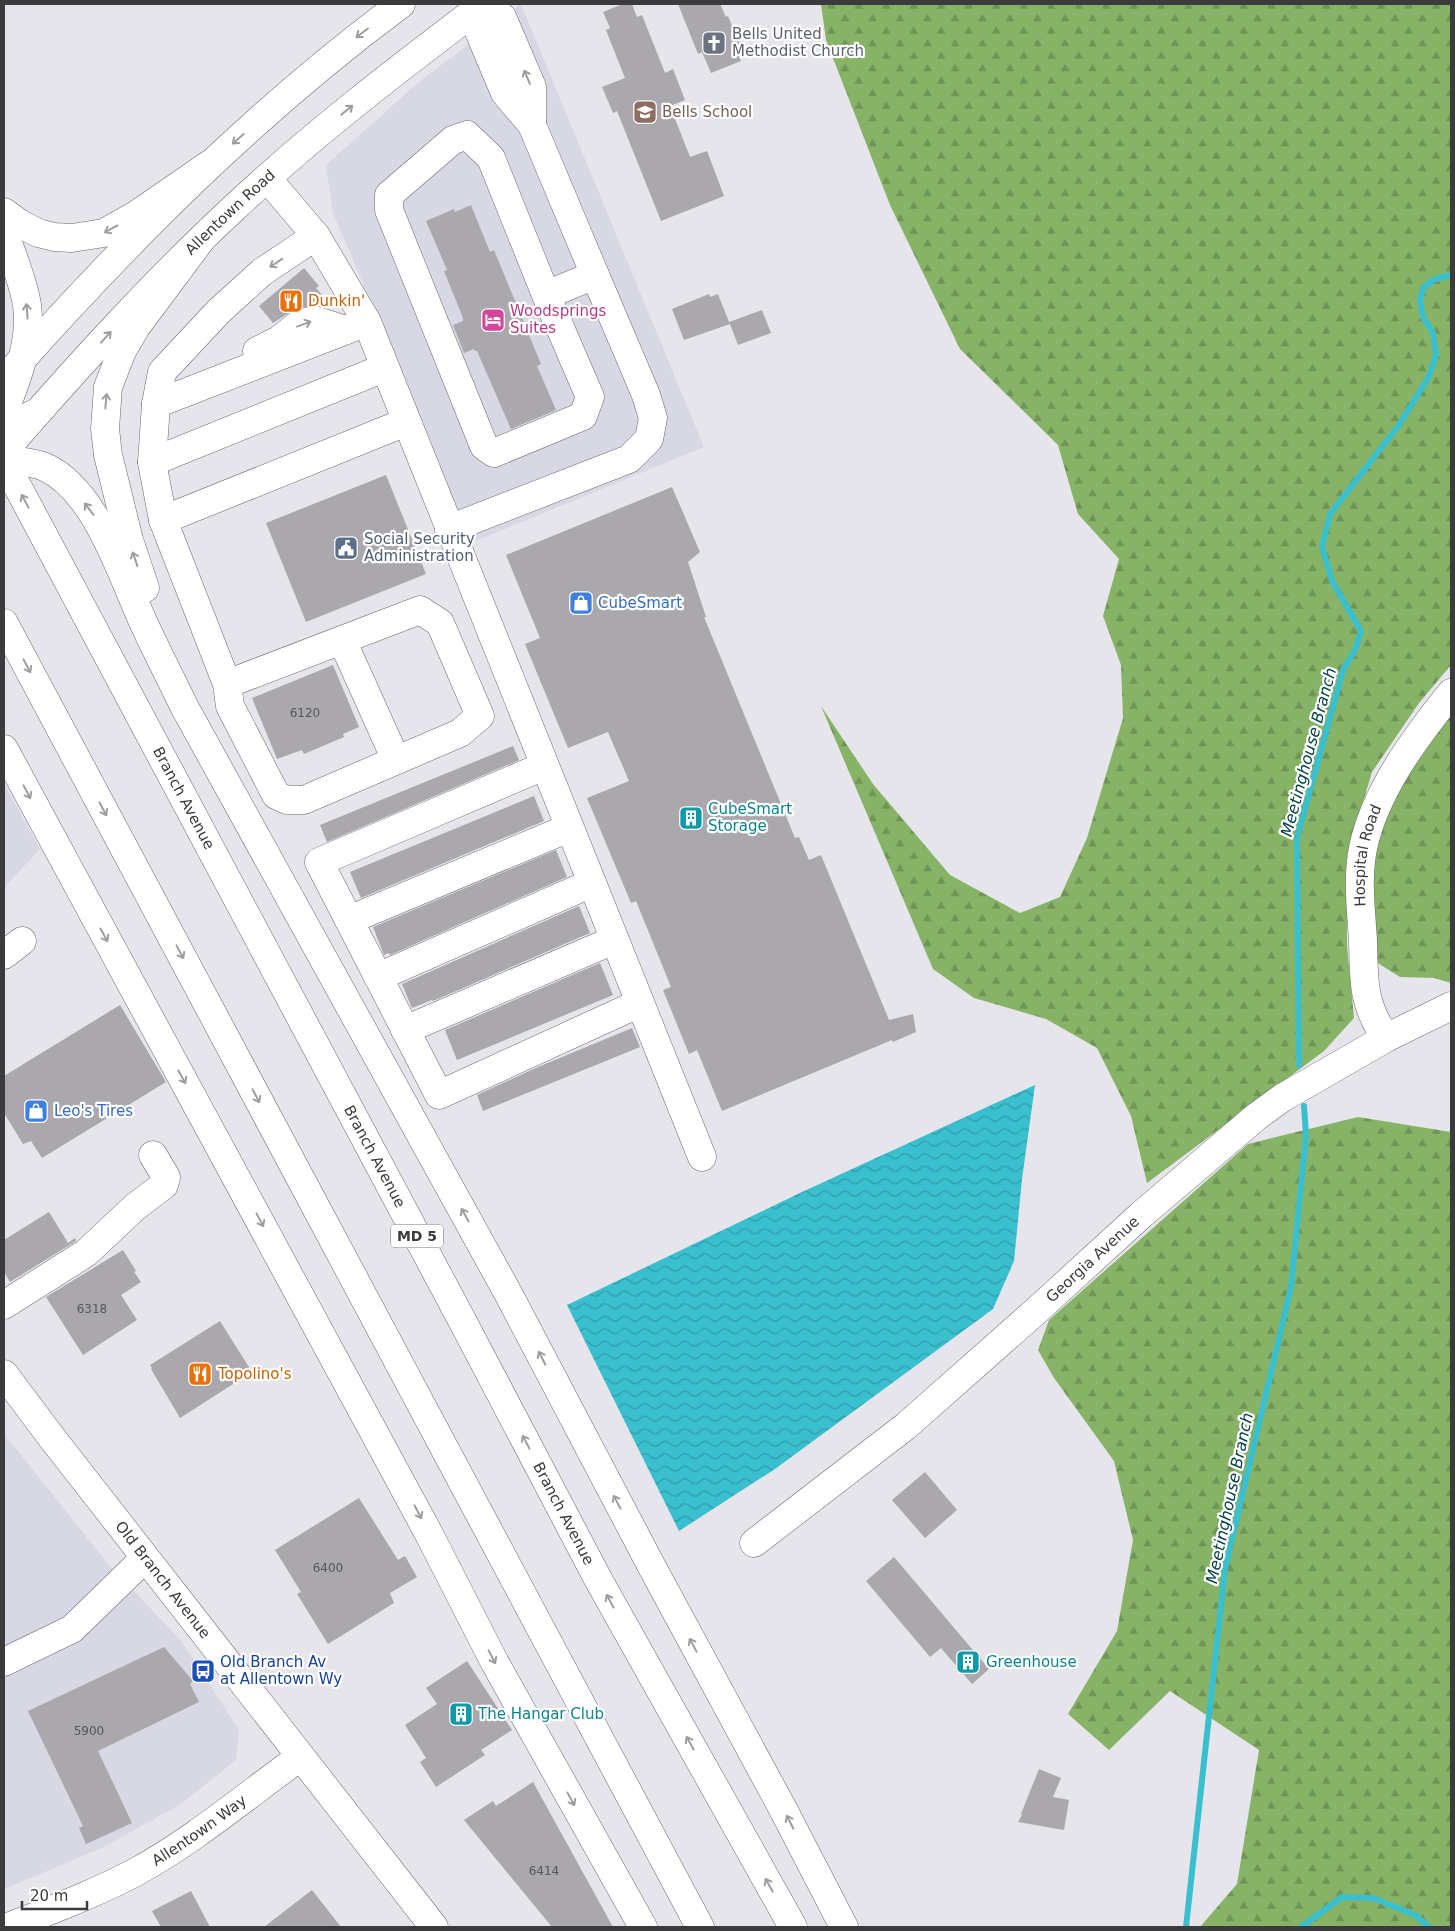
<svg xmlns="http://www.w3.org/2000/svg" width="1455" height="1931" font-family="'DejaVu Sans',sans-serif">
<style>
.built{fill:#d8d8e5}
.forest{fill:url(#forest-firs)}
.water{fill:url(#water-waves)}
.lines{fill:none;stroke-linecap:round;stroke-linejoin:round}
.stream{stroke:#39bfce;stroke-width:6}
.building{fill:#aaa7ad}
.minor-casing{stroke:#69696f;stroke-width:29}
.major-casing{stroke:#69696f;stroke-width:29}
.highway-casing{stroke:#69696f;stroke-width:29}
.minor{stroke:#fff;stroke-width:28}
.major{stroke:#fff;stroke-width:28}
.highway{stroke:#fff;stroke-width:28}
.oneway{stroke:#9d9d9e}
.labels{text-anchor:middle;stroke-width:4.5;stroke-linejoin:round;paint-order:stroke}
.number-label{font-size:12px;fill:#575659}
.shield{fill:#fff;stroke:#767677;stroke-width:1}
.shield-label{font-size:14px;font-weight:bold;fill:#3b3b3d}
.worship-label{font-size:15px;fill:#5b616d;stroke:#fff;text-anchor:start}
.education-label{font-size:15px;fill:#785e54;stroke:#fff;text-anchor:start}
.street-label{font-size:15px;fill:#3b3b3d;stroke:#fff}
.food-label{font-size:15px;fill:#c56008;stroke:#fff;text-anchor:start}
.hotel-label{font-size:15px;fill:#b23c85;stroke:#fff;text-anchor:start}
.service-label{font-size:15px;fill:#4e5e75;stroke:#fff;text-anchor:start}
.shop-label{font-size:15px;fill:#366cbe;stroke:#fff;text-anchor:start}
.culture-label{font-size:15px;fill:#0d838f;stroke:#fff;text-anchor:start}
.transit-label{font-size:15px;fill:#164399;stroke:#fff;text-anchor:start}
.water-label{font-size:16px;font-style:italic;fill:#034147;stroke:#fff}
</style>
<defs>
<pattern id="forest-firs" width="22" height="20" patternUnits="userSpaceOnUse" patternTransform="scale(1.25)"><rect width="22" height="20" fill="#87b367"/><path d="M5 1l3.5 6h-7zM16 11l3.5 6h-7z" fill="#709356"/></pattern>
<pattern id="water-waves" width="16" height="10" patternUnits="userSpaceOnUse" patternTransform="scale(1.25)"><rect width="16" height="10" fill="#39bfce"/><path d="M0 5q4-4 8 0t8 0" fill="none" stroke="#319ca8"/></pattern>
</defs>
<rect width="100%" height="100%" fill="#e5e5eb"/>
<!-- built -->
<g class="built">
<path d="M521,4l183,443 -221,91 -17,5 -96,-243 -37,-87 -7,-48 93,-83z"/>
<path d="M4,784l36,65 -36,39z"/>
<path d="M4,1434l105,131 73,77 57,88 -3,30 -55,44 -79,44 -98,41z"/>
</g>
<!-- forest -->
<g class="forest">
<path d="M821,4h630v661l-32,38 -47,69 -25,84v90l7,72 -30,33 -177,132 -16,-67 -34,-68 -51,-29 -72,-21 -41,-29 -112,-263 52,78 77,91 70,38 40,-16 27,-59 36,-120 -2,-53 -18,-49 16,-57 -41,-45 -20,-69 -98,-96 -70,-144 -64,-165z"/>
<path d="M1451,708v275l-17,-5 -34,-1 -27,-17v-91l3,-31 17,-42z"/>
<path d="M1358,1117l93,15v795h-251l37,-43 22,-134 -89,-59 -61,59 -41,-36 49,-83 16,-91 -19,-79 -60,-83 -16,-28 11,-30 199,-176z"/>
</g>
<!-- water -->
<path class="water" d="M1035,1085l-13,94 -8,82 -21,48 -218,160 -96,62 -112,-226 235,-113z"/>
<g class="lines">
<!-- stream -->
<g class="stream">
<path d="M1299,1065l-2,-227 46,-168 12,-20 6,-19 -29,-50 -10,-34 8,-33 69,-89 29,-47 8,-22 -3,-23 -10,-16 -3,-16 3,-13 12,-9 16,-4"/>
<path d="M1186,1927l39,-358 66,-282 15,-152 -2,-29"/>
<path d="M1301,1927l41,-30 31,1 42,17 14,12"/>
</g>
</g>
<!-- building -->
<g class="building">
<path d="M623,4h9l5,13 5,-2 23,58 8,-4 12,31 -15,6 20,51 17,-6 17,45 -63,25 -44,-110 -4,2 -11,-26 23,-9 -19,-48 4,-2 -7,-16z"/>
<path d="M678,4h42l6,13 2,-1 14,33 -6,2 5,10 -30,12 -9,-21 -4,2z"/>
<path d="M471,205l19,47 4,-2 47,114 -4,2 19,44 -45,19 -34,-78h-2l-1,-2 -10,4 -11,-28 10,-4v-3l-19,-47 3,-1 -21,-49 28,-12 1,3z"/>
<path d="M304,268l15,18 -3,2 8,9 -9,8 -20,4 -22,14 -14,-17z"/>
<path d="M709,294l1,3 8,-3 11,28 33,-12 9,23 -33,12 -8,-21 -46,16 -12,-31z"/>
<path d="M386,475l40,99 -120,48 -40,-99z"/>
<path d="M672,487l28,65 -12,10 18,55h-2l91,221 4,-1 10,23 12,-5 68,165 24,-6 3,18 -23,10 -1,-2 -170,71 -25,-61 -8,4 -26,-64 8,-3 -35,-86 -5,2 -44,-105 42,-17 -21,-49 -40,16 -43,-104 15,-6 -34,-83z"/>
<path d="M333,665l26,62 -16,7 1,3 -40,17 -2,-4 -25,9 -25,-61z"/>
<path d="M513,746l6,14 -192,82 -7,-17z"/>
<path d="M534,796l10,25 -183,77 -11,-26z"/>
<path d="M556,850l11,27 -177,78 -1,-2 -5,2 -11,-28z"/>
<path d="M579,906l11,27 -157,68 -1,-1 -20,8 -10,-24z"/>
<path d="M600,963l13,32 -156,65 -12,-30z"/>
<path d="M120,1005l46,77 -124,76 -11,-17 -8,3 -19,-31v-37z"/>
<path d="M632,1028l8,19 -157,64 -6,-16 61,-28z"/>
<path d="M49,1212l19,31 7,-5 1,3 -66,41 -6,-10v-32z"/>
<path d="M123,1250l13,21 -2,1 7,10 -20,13 16,25 -54,35 -37,-58z"/>
<path d="M220,1321l32,51 -72,46 -29,-49 1,-1 -2,-3z"/>
<path d="M925,1472l32,38 -32,28 -33,-38z"/>
<path d="M359,1498l39,62 7,-4 12,21 -27,16 4,10 -66,41 -31,-50 4,-2 -26,-42z"/>
<path d="M894,1557l95,112 -17,15 -31,-36 -11,9 -64,-76z"/>
<path d="M164,1647l29,34 -3,3 9,18 -101,49 34,72 -46,21 -7,-16 4,-2 -55,-115z"/>
<path d="M467,1661l45,69 -31,20 4,5 -49,32 -16,-25 6,-4 -21,-33 32,-21 -11,-16z"/>
<path d="M1039,1769l22,9 -8,19 16,3 -5,30 -46,-8 4,-7 -1,-1z"/>
<path d="M533,1782l80,145h-61l-88,-107 29,-19 3,5z"/>
<path d="M312,1890l29,37h-77z"/>
<path d="M191,1891l19,36h-49l-9,-16z"/>
</g>
<g class="lines">
<!-- minor casing -->
<g class="minor-casing">
<g id="minor">
<path d="M480,4l22,13 30,70v38"/>
<path d="M481,6l-3,23 27,64 27,32 63,150 -49,20 -55,-137 -24,-23 -14,5 -64,55v15l95,236 10,7 89,-37 7,-19 -44,-102"/>
<path d="M267,178l49,58 51,86 335,835"/>
<path d="M257,351l22,-11 20,-16 15,-4 32,10"/>
<path d="M156,404l211,-82"/>
<path d="M152,462l232,-94"/>
<path d="M163,520l243,-98"/>
<path d="M449,529l180,-70 20,-20 4,-21 -7,-23 -51,-120"/>
<path d="M342,640l54,120"/>
<path d="M227,684l3,22 46,89 11,5h17l156,-67 20,-17 -40,-93 -20,-13 -193,74 -64,-164 -11,-58 4,-58 6,-32 57,-61 43,-39 54,-36"/>
<path d="M544,766l-225,96 120,233 201,-92"/>
<path d="M349,920l220,-92"/>
<path d="M4,955l18,-14"/>
<path d="M378,977l214,-94"/>
<path d="M405,1030l209,-90"/>
<path id="s1" d="M1386,1038c-24,-35 -22,-58 -23,-98 -2,-30 -6,-62 0,-92 12,-57 52,-110 88,-155"/>
<path d="M4,1305l82,-52 49,-46 29,-22 2,-8 -13,-22"/>
<path id="s2" d="M754,1543l152,-117 130,-115 105,-96 115,-98 26,-19 104,-60 65,-32"/>
<path d="M4,1662l68,-33 73,-71"/>
<path id="s3" d="M8,1927c43,-17 86,-33 126,-54 59,-32 112,-77 166,-116"/>
</g>
</g>
<!-- major casing -->
<g class="major-casing">
<g id="major">
<path d="M15,367c118,-132 243,-257 386,-363"/>
<path id="s4" d="M4,451c73,-84 149,-168 231,-244 78,-73 163,-138 249,-203"/>
<path id="s5" d="M4,1374l48,64 382,489"/>
</g>
</g>
<!-- highway casing -->
<g class="highway-casing">
<g id="highway">
<path d="M4,212l15,11 19,10 16,4 18,1 32,-5 32,-18 74,-51"/>
<path d="M4,232c8,23 19,48 23,73 5,36 -10,74 -23,107"/>
<path d="M4,428l34,-16"/>
<path d="M4,459c12,2 29,3 41,8 52,24 77,110 100,159 13,28 27,55 40,82l324,587 143,272 132,244 60,116"/>
<path id="s6" d="M4,461l460,863 134,255 195,348"/>
<path d="M145,588l-16,-48 -21,-85 -3,-26 3,-42 14,-36 14,-24 64,-86"/>
<path d="M4,623l696,1304"/>
<path d="M4,749l425,785 66,129 148,264"/>
</g>
</g>
<!-- minor -->
<use href="#minor" class="minor"/>
<!-- major -->
<use href="#major" class="major"/>
<!-- highway -->
<use href="#highway" class="highway"/>
</g>
<!-- one-way arrows -->
<defs><path id="oneway-shaft" d="M-6 0H5M1.5-3L5.5 0L1.5 3" fill="none" stroke-width="1.6" stroke-linecap="round" stroke-linejoin="round" transform="scale(1.25)"/></defs>
<g class="oneway">
<use href="#oneway-shaft" transform="translate(362 33) rotate(143)"/>
<use href="#oneway-shaft" transform="translate(527 77) rotate(-113)"/>
<use href="#oneway-shaft" transform="translate(347 110) rotate(-39)"/>
<use href="#oneway-shaft" transform="translate(238 139) rotate(138)"/>
<use href="#oneway-shaft" transform="translate(111 229) rotate(152)"/>
<use href="#oneway-shaft" transform="translate(276 263) rotate(146)"/>
<use href="#oneway-shaft" transform="translate(27 311) rotate(-94)"/>
<use href="#oneway-shaft" transform="translate(304 324) rotate(-20)"/>
<use href="#oneway-shaft" transform="translate(106 337) rotate(-48)"/>
<use href="#oneway-shaft" transform="translate(106 401) rotate(-85)"/>
<use href="#oneway-shaft" transform="translate(25 501) rotate(-118)"/>
<use href="#oneway-shaft" transform="translate(89 509) rotate(-127)"/>
<use href="#oneway-shaft" transform="translate(135 559) rotate(-109)"/>
<use href="#oneway-shaft" transform="translate(27 666) rotate(62)"/>
<use href="#oneway-shaft" transform="translate(27 792) rotate(62)"/>
<use href="#oneway-shaft" transform="translate(103 809) rotate(62)"/>
<use href="#oneway-shaft" transform="translate(104 935) rotate(61)"/>
<use href="#oneway-shaft" transform="translate(180 952) rotate(62)"/>
<use href="#oneway-shaft" transform="translate(182 1077) rotate(61)"/>
<use href="#oneway-shaft" transform="translate(256 1096) rotate(62)"/>
<use href="#oneway-shaft" transform="translate(465 1215) rotate(-119)"/>
<use href="#oneway-shaft" transform="translate(260 1220) rotate(62)"/>
<use href="#oneway-shaft" transform="translate(542 1358) rotate(-117)"/>
<use href="#oneway-shaft" transform="translate(526 1442) rotate(-118)"/>
<use href="#oneway-shaft" transform="translate(617 1502) rotate(-118)"/>
<use href="#oneway-shaft" transform="translate(418 1512) rotate(62)"/>
<use href="#oneway-shaft" transform="translate(610 1601) rotate(-119)"/>
<use href="#oneway-shaft" transform="translate(693 1645) rotate(-118)"/>
<use href="#oneway-shaft" transform="translate(492 1657) rotate(63)"/>
<use href="#oneway-shaft" transform="translate(690 1743) rotate(-119)"/>
<use href="#oneway-shaft" transform="translate(571 1799) rotate(61)"/>
<use href="#oneway-shaft" transform="translate(790 1822) rotate(-117)"/>
<use href="#oneway-shaft" transform="translate(769 1885) rotate(-119)"/>
</g>
<!-- icons -->
<defs>
<g id="church-square" transform="scale(1.25)"><rect x="-9" y="-9" width="18" height="18" rx="4" fill="#6b7280" stroke="#fff"/><path d="M-1.2-6h2.4v3.5h3.3v2.4h-3.3V6h-2.4V-.1h-3.3v-2.4h3.3Z" fill="#fff"/></g>
<g id="school-square" transform="scale(1.25)"><rect x="-9" y="-9" width="18" height="18" rx="4" fill="#8d6e63" stroke="#fff"/><path d="M0-5L7-2L0 1L-7-2ZM-4 1L0 2.5L4 1V4Q0 6-4 4Z" fill="#fff"/></g>
<g id="restaurant-square" transform="scale(1.25)"><rect x="-9" y="-9" width="18" height="18" rx="4" fill="#e8710a" stroke="#fff"/><path d="M-5-6h1v4h1v-4h1v4h1v-4h1v5L-1.5 .5V6h-2V.5L-5-1ZM5-6V6H3V1.5H1.5Q1.5-4 5-6Z" fill="#fff"/></g>
<g id="hotel-square" transform="scale(1.25)"><rect x="-9" y="-9" width="18" height="18" rx="4" fill="#d1479c" stroke="#fff"/><path d="M-6-4.5h1.5V1H6V5H4.5V3h-9V5H-6ZM-4 0a1.8 1.8 0 1 1 3.6 0ZM.5 0V-2.5h3Q6-2.5 6 0Z" fill="#fff"/></g>
<g id="civic-square" transform="scale(1.25)"><rect x="-9" y="-9" width="18" height="18" rx="4" fill="#5c6f8a" stroke="#fff"/><path d="M-.6-6.5H3V-4.5H.6V-3L4-1V1h2V6H-6V1h2V-1L-.6-3ZM-1.2 2.5V6h2.4V2.5Z" fill="#fff"/></g>
<g id="shop-square" transform="scale(1.25)"><rect x="-9" y="-9" width="18" height="18" rx="4" fill="#3f7fe0" stroke="#fff"/><path d="M-5-2.5h2.3a2.7 3.5 0 0 1 5.4 0H5L5.5 6h-11ZM-1.5-2.5h3a1.5 2.3 0 0 0-3 0Z" fill="#fff"/></g>
<g id="building-square" transform="scale(1.25)"><rect x="-9" y="-9" width="18" height="18" rx="4" fill="#0f9aa8" stroke="#fff"/><path d="M-4-6H4V6H1V3H-1V6H-4ZM-2.5-4.3h1.7v1.8h-1.7ZM.8-4.3h1.7v1.8H.8ZM-2.5-1h1.7V.8h-1.7ZM.8-1h1.7V.8H.8Z" fill="#fff"/></g>
<g id="bus-square" transform="scale(1.25)"><rect x="-9" y="-9" width="18" height="18" rx="4" fill="#1a4fb4" stroke="#fff"/><path d="M-5-6H5V4H4V6H2V4H-2V6H-4V4H-5ZM-3.5-4V0h7V-4ZM-3.5 1.2v1.5H-2V1.2ZM2 1.2v1.5H3.5V1.2Z" fill="#fff"/></g>
</defs>
<g fill-rule="evenodd">
<use href="#church-square" x="714" y="43"/>
<use href="#school-square" x="645" y="112"/>
<use href="#restaurant-square" x="291" y="301"/>
<use href="#hotel-square" x="493" y="320"/>
<use href="#civic-square" x="346" y="548"/>
<use href="#shop-square" x="581" y="603"/>
<use href="#building-square" x="691" y="818"/>
<use href="#shop-square" x="36" y="1111"/>
<use href="#restaurant-square" x="200" y="1374"/>
<use href="#building-square" x="968" y="1662"/>
<use href="#bus-square" x="203" y="1671"/>
<use href="#building-square" x="461" y="1714"/>
</g>
<g class="labels">
<!-- number labels -->
<g class="number-label">
<text x="305" y="717">6120</text>
<text x="92" y="1313">6318</text>
<text x="328" y="1572">6400</text>
<text x="89" y="1735">5900</text>
<text x="544" y="1875">6414</text>
</g>
<!-- shield labels -->
<rect class="shield" x="391" y="1224.5" width="52" height="23" rx="4"/>
<g class="shield-label">
<text x="417" y="1241">MD 5</text>
</g>
<!-- worship labels -->
<g class="worship-label">
<text x="732" y="39">Bells United<tspan x="732" dy="17">Methodist Church</tspan></text>
</g>
<!-- education labels -->
<g class="education-label">
<text x="662" y="117">Bells School</text>
</g>
<!-- street labels -->
<g class="street-label">
<text dy="5" stroke="none"><textPath href="#s4" startOffset="329">Allentown Road</textPath></text>
<text dy="5" stroke="none"><textPath href="#s6" startOffset="382">Branch Avenue</textPath></text>
<text dy="5" stroke="none"><textPath href="#s1" startOffset="188">Hospital Road</textPath></text>
<text dy="5" stroke="none"><textPath href="#s6" startOffset="788">Branch Avenue</textPath></text>
<text dy="5" stroke="none"><textPath href="#s2" startOffset="442">Georgia Avenue</textPath></text>
<text dy="5" stroke="none"><textPath href="#s6" startOffset="1192">Branch Avenue</textPath></text>
<text dy="5" stroke="none"><textPath href="#s5" startOffset="260">Old Branch Avenue</textPath></text>
<text dy="5" stroke="none"><textPath href="#s3" startOffset="215">Allentown Way</textPath></text>
</g>
<!-- food labels -->
<g class="food-label">
<text x="308" y="306">Dunkin'</text>
<text x="218" y="1379">Topolino's</text>
</g>
<!-- hotel labels -->
<g class="hotel-label">
<text x="510" y="316">Woodsprings<tspan x="510" dy="17">Suites</tspan></text>
</g>
<!-- service labels -->
<g class="service-label">
<text x="364" y="544">Social Security<tspan x="364" dy="17">Administration</tspan></text>
</g>
<!-- shop labels -->
<g class="shop-label">
<text x="598" y="608">CubeSmart</text>
<text x="54" y="1116">Leo's Tires</text>
</g>
<!-- culture labels -->
<g class="culture-label">
<text x="708" y="814">CubeSmart<tspan x="708" dy="17">Storage</tspan></text>
<text x="986" y="1667">Greenhouse</text>
<text x="478" y="1719">The Hangar Club</text>
</g>
<!-- transit labels -->
<g class="transit-label">
<text x="220" y="1667">Old Branch Av<tspan x="220" dy="17">at Allentown Wy</tspan></text>
</g>
<!-- water labels -->
<g class="water-label">
<text transform="translate(1308 752) rotate(-75)" y="6">Meetinghouse Branch</text>
<text transform="translate(1229 1498) rotate(-78)" y="6">Meetinghouse Branch</text>
</g>
</g>
<!-- border -->
<rect width="1455" height="1931" fill="none" stroke="#3b3b3d" stroke-width="10"/>
<!-- scale -->
<path d="M22 1901v8h65v-8" fill="none" stroke="#3b3b3d" stroke-width="2.5"/>
<text x="30" y="1901" font-size="15" fill="#3b3b3d" stroke="#ffffff" stroke-width="4" paint-order="stroke">20 m</text>
</svg>
